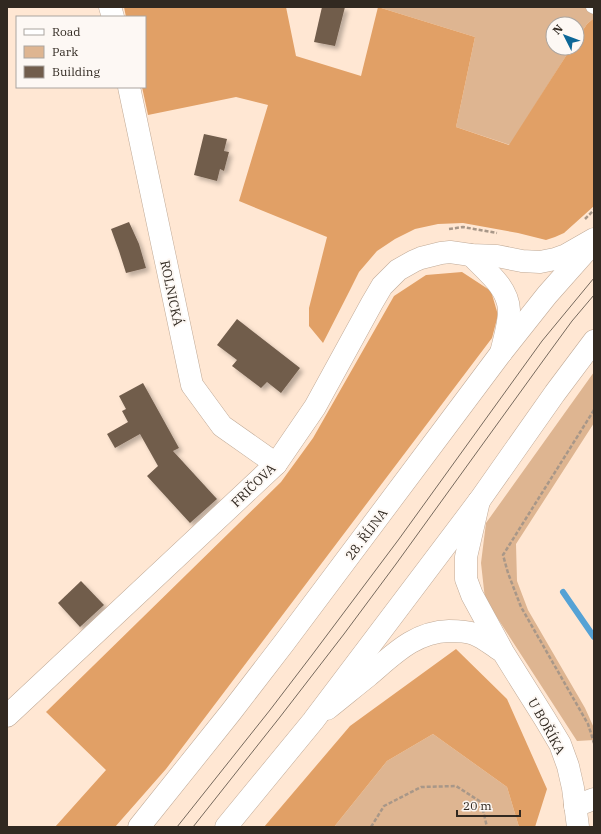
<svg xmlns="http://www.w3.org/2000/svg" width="601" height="834" font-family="'IBM Plex Serif',serif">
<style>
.green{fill:#deb591}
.forest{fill:#e1a066}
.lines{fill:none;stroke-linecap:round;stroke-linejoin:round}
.stream{stroke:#55a2d5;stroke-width:6}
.building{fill:#715d4c;filter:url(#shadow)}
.lane-casing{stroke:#c0aa97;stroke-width:13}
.street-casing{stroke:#c0aa97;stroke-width:23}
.secondary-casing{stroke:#c0aa97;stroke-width:23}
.path{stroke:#a89788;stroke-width:2.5;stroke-dasharray:4 2;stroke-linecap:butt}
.lane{stroke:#fff;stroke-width:12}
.street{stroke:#fff;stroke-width:22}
.secondary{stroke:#fff;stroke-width:22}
.tram{stroke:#76695d;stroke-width:1}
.labels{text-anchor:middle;stroke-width:4;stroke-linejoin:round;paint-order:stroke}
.street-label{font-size:13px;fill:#312921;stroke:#fdf8f4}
</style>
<defs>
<filter id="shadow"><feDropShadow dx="3.5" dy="3.5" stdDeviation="2" flood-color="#0004"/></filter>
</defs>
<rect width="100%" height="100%" fill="#ffe7d3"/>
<!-- green -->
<g class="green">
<path d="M378,7h216v11l-7,6 -10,15v-15h-24v24h18l-61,97 -54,-18 19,-90z"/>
<path d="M594,372v51l-78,121 1,37 11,29 57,98 9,20v12l-17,1 -92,-142 -4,-36 5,-40z"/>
<path d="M433,734l74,53 12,40h-185l53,-66z"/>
</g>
<!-- forest -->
<g class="forest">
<path d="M124,7h162l10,49 65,20 17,-69 97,30 -19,90 53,18 62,-97h6v-9l10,-15 7,-6v188l-30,27 -9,4 -9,3 -28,-7 -55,-10 -25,1 -23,5 -20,10 -18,12 -18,21 -10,20 -26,51 -14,-17v-18l18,-71 -88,-36 29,-96 -32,-8 -88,18 -6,-28h3v-70h-19z"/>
<path d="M462,272l29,19 7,24 -6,23 -326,431 -51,58h-60l51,-57 -60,-58 235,-230 32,-44 81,-142 32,-21z"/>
<path d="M456,649l51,50 40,90 -12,38h-16l-12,-40 -74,-53 -46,27 -53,66h-70l86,-101z"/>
</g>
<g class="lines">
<!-- stream -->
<path class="stream" d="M563,592l31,45"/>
</g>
<!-- building -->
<g class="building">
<path d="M322,7h23l-10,39 -21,-4z"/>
<path d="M204,134l23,5 -3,12 5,1 -5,19 -4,-2 -3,12 -23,-6z"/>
<path d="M129,222l10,22 7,24 -20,5 -7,-22 -8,-22z"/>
<path d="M237,319l63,49 -19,25 -14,-11 -6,6 -29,-22 5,-6 -20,-15z"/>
<path d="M143,383l36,65 -6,3 44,48 -27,24 -43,-47 11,-10 -18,-32 -25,14 -8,-14 21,-12 -6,-11 4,-2 -7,-13z"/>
<path d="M81,581l23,24 -24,22 -22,-24z"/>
</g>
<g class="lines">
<!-- lane casing -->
<g class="lane-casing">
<path id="lane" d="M592,7l2,1"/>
</g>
<!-- street casing -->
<g class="street-casing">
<g id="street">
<path d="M110,7l3,10"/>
<path d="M129,87l63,298 30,41 54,38"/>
<path d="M471,255c15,16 37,32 38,55 0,15 -5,30 -8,43"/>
<path d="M479,501l-13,56v22l6,16 31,57 42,67 15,25 8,22 5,22 5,39"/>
<path d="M327,709c14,-11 27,-22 41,-33 25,-21 46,-44 81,-45 8,0 17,0 25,3 9,3 18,11 26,16"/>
<path d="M7,716l269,-252 39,-57 57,-104 10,-17 16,-16 16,-9 7,-3 20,-5 9,-1 21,3 26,1 25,5 18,1 15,-3 11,-4 28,-16"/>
<path d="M575,806l19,-7"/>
</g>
</g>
<!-- secondary casing -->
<g class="secondary-casing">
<g id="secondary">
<path d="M139,827l92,-115 53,-69 217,-290 46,-58 47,-53"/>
<path d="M226,827l87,-106 166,-220 76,-108 39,-52"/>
</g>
</g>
<!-- path -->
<g class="path">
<path d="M585,219l9,-9"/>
<path d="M449,229l14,-2 34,6"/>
<path d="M594,410l-91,145 5,18 13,34 67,117 6,19"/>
<path d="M371,827l13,-21 37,-19 35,-1 25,16 6,25"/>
</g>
<!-- lane -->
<use href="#lane" class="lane"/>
<!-- street -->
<use href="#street" class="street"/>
<!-- secondary -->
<use href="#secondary" class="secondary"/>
<!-- tram -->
<g class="tram">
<path d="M177,827l93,-117 42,-55 87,-116 143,-198 52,-63"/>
<path d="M193,827l87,-110 64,-83 52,-70 149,-206 27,-37 22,-26"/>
</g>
</g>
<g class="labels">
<!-- street labels -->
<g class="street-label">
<text transform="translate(172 293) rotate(78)" y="5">ROLNICKÁ</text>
<text transform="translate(253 485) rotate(-44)" y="5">FRIČOVA</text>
<text transform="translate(366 534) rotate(-53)" y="5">28. ŘÍJNA</text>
<text transform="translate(547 726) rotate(61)" y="5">U BOŘÍKA</text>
</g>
</g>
<!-- border -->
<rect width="601" height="834" fill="none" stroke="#312921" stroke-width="16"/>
<!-- legend -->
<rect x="16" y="16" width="130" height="72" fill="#fdf8f4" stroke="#aba5a0"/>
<rect x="24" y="29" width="20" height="6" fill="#ffffff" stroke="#aba5a0"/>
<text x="52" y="36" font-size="12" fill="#312921">Road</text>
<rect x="24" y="46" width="20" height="12" fill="#deb591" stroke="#aba5a0"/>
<text x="52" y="56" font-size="12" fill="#312921">Park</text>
<rect x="24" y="66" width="20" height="12" fill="#715d4c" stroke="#aba5a0"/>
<text x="52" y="76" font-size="12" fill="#312921">Building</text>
<!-- north arrow -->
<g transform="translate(565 36) rotate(312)"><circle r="19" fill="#fdf8f4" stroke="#aba5a0"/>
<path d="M0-3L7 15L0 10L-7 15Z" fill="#0d6797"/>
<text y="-6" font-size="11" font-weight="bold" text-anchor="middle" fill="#312921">N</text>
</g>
<!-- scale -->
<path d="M457 810v6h63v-6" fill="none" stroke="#312921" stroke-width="2"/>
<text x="463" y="810" font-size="12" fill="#312921" stroke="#fdf8f4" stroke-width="3" paint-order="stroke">20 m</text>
</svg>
